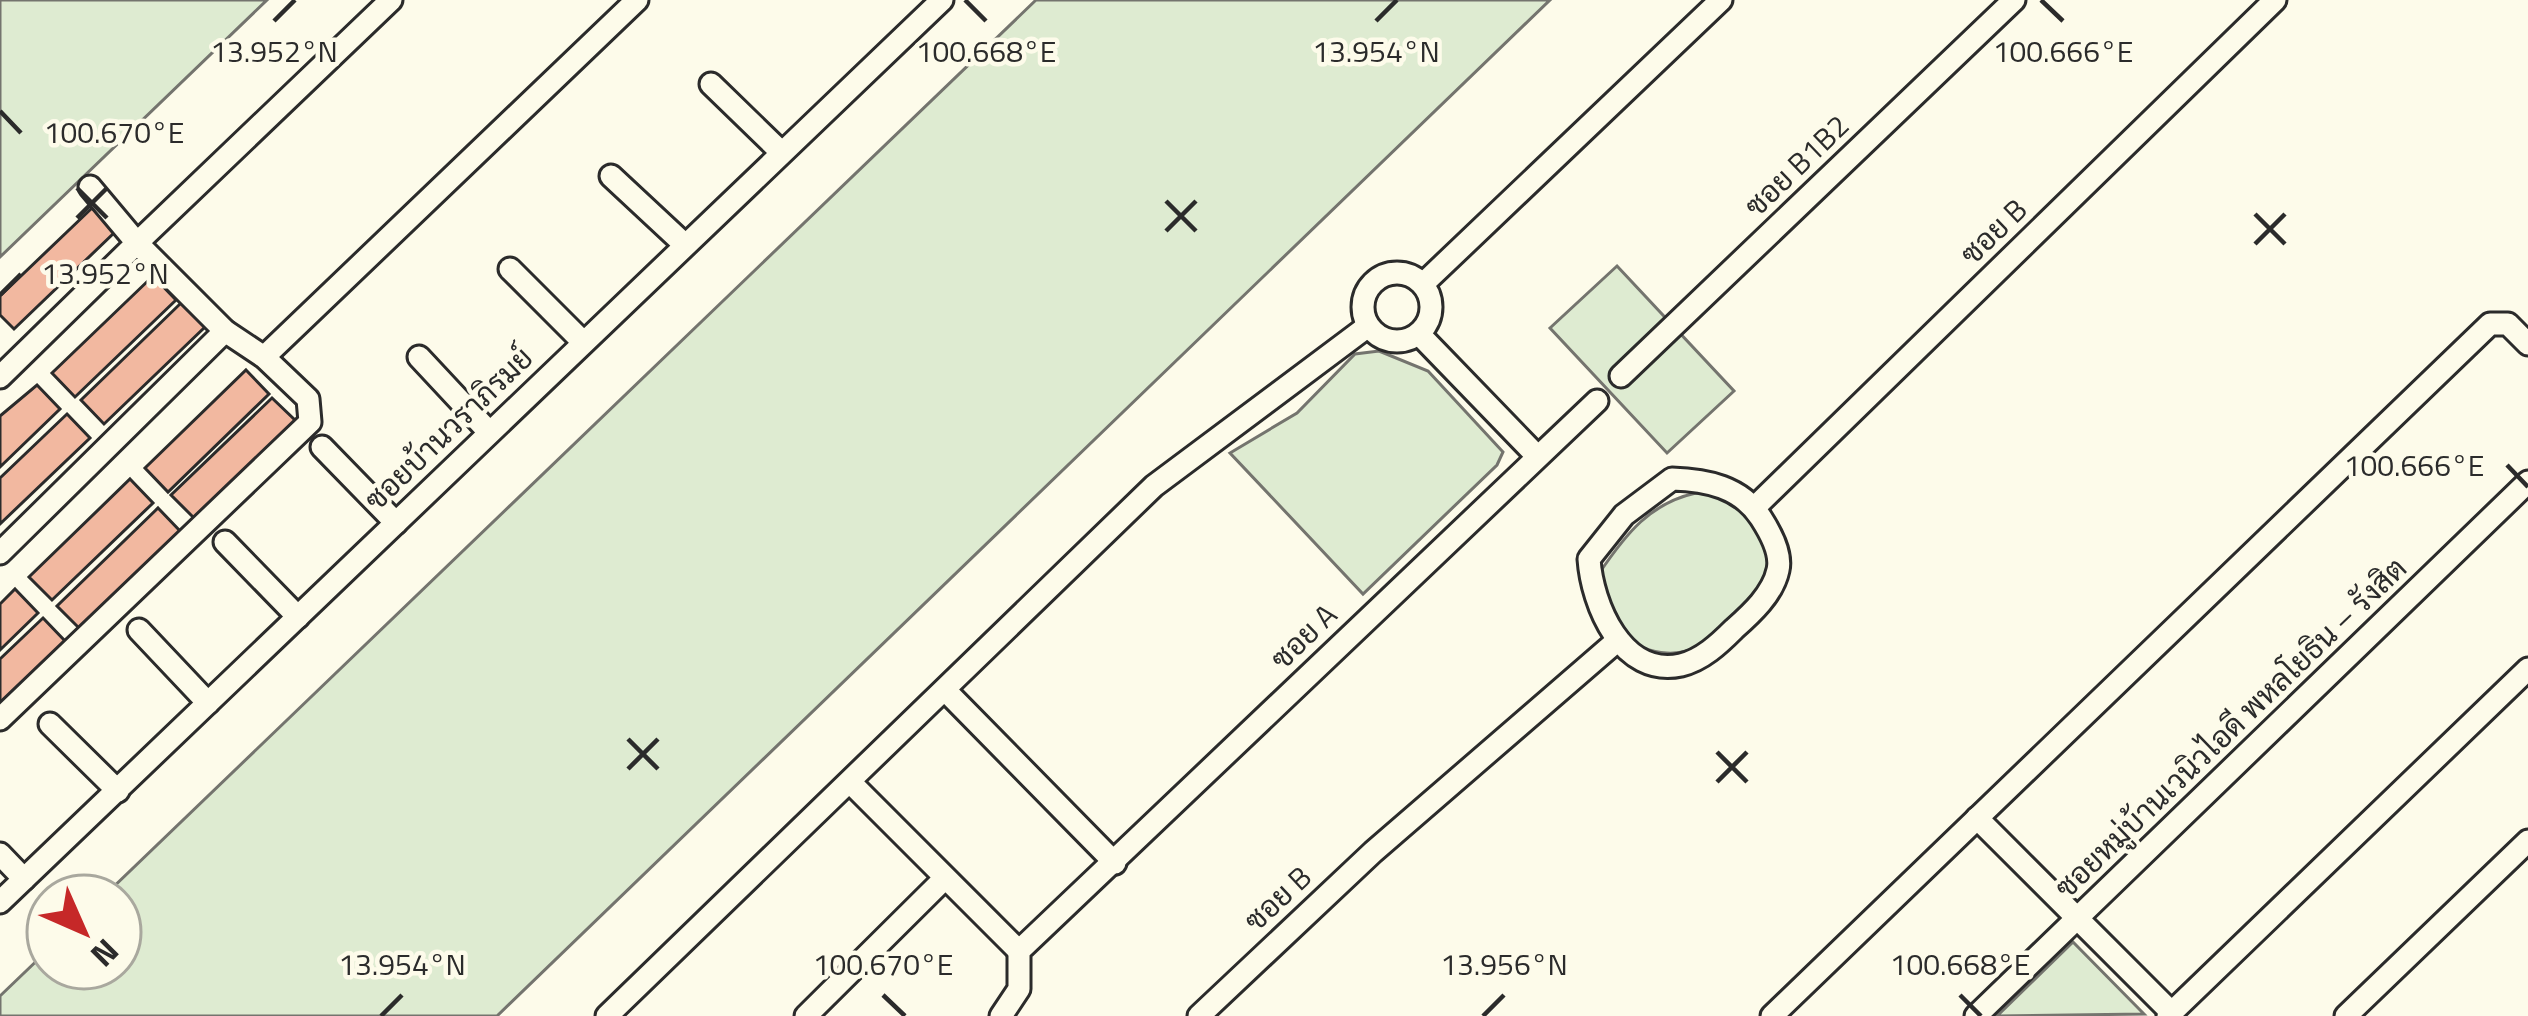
<svg xmlns="http://www.w3.org/2000/svg" width="2528" height="1016" font-family="'Titillium Web',Sarabun,sans-serif">
<style>
.green{fill:#deebd1;stroke:#74746e;stroke-width:3}
.building{fill:#f2b8a0;stroke:#2b2b2b;stroke-width:3}
.lines{fill:none;stroke-linecap:round;stroke-linejoin:round}
.street-casing{stroke:#2b2b2b;stroke-width:27}
.street{stroke:#fdfbea;stroke-width:21}
.ticks{fill:none;stroke:#2b2b2b;stroke-width:4.5}
.labels{text-anchor:middle;stroke-width:9;stroke-linejoin:round;paint-order:stroke}
.street-label{font-size:30px;fill:#2b2b2b;stroke:#fdfbea}
.ticks-label{font-size:30px;text-anchor:middle;fill:#2b2b2b;stroke:#fdfbea;stroke-width:9;stroke-linejoin:round;paint-order:stroke}
</style>
<rect width="100%" height="100%" fill="#fdfbea"/>
<!-- green -->
<g class="green">
<path d="M0,0h267l-267,257z"/>
<path d="M1036,0h514l-1053,1016h-497v-20l48,-46v18h72v-72h-16z"/>
<path d="M1617,266l117,125 -67,62 -117,-125z"/>
<path d="M1379,351l49,20 75,81 -6,13 -134,129 -133,-141 67,-40 58,-59z"/>
<path d="M1696,493c52,4 65,29 77,76 -43,58 -81,114 -154,66l-19,-63c26,-38 50,-69 96,-79z"/>
<path d="M2073,942l71,72 -147,2z"/>
</g>
<!-- building -->
<g class="building">
<path d="M92,208l23,24 -101,97 -14,-14v-19z"/>
<path d="M153,276l23,24 -101,97 -23,-24z"/>
<path d="M181,303l24,24 -101,97 -23,-24z"/>
<path d="M246,370l23,24 -101,98 -23,-24z"/>
<path d="M37,385l23,24 -60,58v-51z"/>
<path d="M272,398l24,23 -101,98 -24,-24z"/>
<path d="M67,414l23,24 -90,86v-46z"/>
<path d="M130,479l23,24 -101,97 -23,-23z"/>
<path d="M158,508l23,24 -101,97 -23,-23z"/>
<path d="M15,589l23,24 -38,37v-46z"/>
<path d="M43,618l23,24 -66,68v-51z"/>
</g>
<g class="lines">
<!-- street casing -->
<g class="street-casing">
<g id="street">
<path d="M711,84l69,67"/>
<path d="M611,176l73,68"/>
<path d="M510,269l73,73"/>
<circle cx="1397" cy="307" r="34"/>
<path d="M1423,284l298,-284"/>
<path d="M1419,334l116,120"/>
<path d="M264,357l373,-357"/>
<path d="M419,357l70,75"/>
<path d="M1621,376l393,-376"/>
<path d="M0,377l137,-134 -47,-56"/>
<path d="M322,447l74,76"/>
<path d="M1672,479c35,1 69,8 89,39 9,14 21,35 17,52 -5,24 -27,44 -44,59 -15,15 -32,31 -53,36 -59,13 -89,-61 -92,-106l35,-44z"/>
<path d="M1754,508l521,-508"/>
<path d="M225,542l73,75"/>
<path d="M0,553l225,-222"/>
<path d="M139,630l69,73"/>
<path d="M945,690l170,173"/>
<path d="M0,719l310,-297 -2,-23 -44,-42 -39,-26 -88,-88 254,-243"/>
<path d="M50,724l68,67"/>
<path d="M850,782l169,169"/>
<path d="M1977,818l194,194"/>
<path d="M0,854l24,25"/>
<path d="M0,902l942,-902"/>
<path d="M607,1016l547,-530 214,-160"/>
<path d="M806,1016l139,-138"/>
<path d="M1001,1016l18,-27v-38l578,-550"/>
<path d="M1199,1016l174,-164 245,-212"/>
<path d="M1772,1016l718,-692h18l20,20"/>
<path d="M1976,1016l552,-534"/>
<path d="M2168,1016l360,-347"/>
<path d="M2346,1016l182,-175"/>
</g>
</g>
<!-- street -->
<use href="#street" class="street"/>
</g>
<!-- ticks -->
<path class="ticks" d="M965,0l21,21M2041,0l22,21M274,21l21,-21M1376,21l21,-21M0,111l21,22M77,188l30,30M1166,201l30,30M2255,214l30,30M77,218l30,-30M1166,231l30,-30M2255,244l30,-30M0,295l21,-21M2507,465l21,22M628,739l30,30M1717,752l30,30M628,769l30,-30M1717,782l30,-30M883,995l22,21M1960,995l21,21M381,1016l21,-21M1483,1016l21,-21"/>
<g class="labels">
<!-- street labels -->
<g class="street-label">
<text transform="translate(1797 166) rotate(-44)" y="10">ซอย B1B2</text>
<text transform="translate(1994 232) rotate(-44)" y="10">ซอย B</text>
<text transform="translate(449 429) rotate(-44)" y="10">ซอยบ้านวราภิรมย์</text>
<text transform="translate(1304 637) rotate(-44)" y="10">ซอย A</text>
<text transform="translate(2231 728) rotate(-44)" y="10">ซอยหมู่บ้านเวนิวไอดี พหลโยธิน – รังสิต</text>
<text transform="translate(1278 899) rotate(-43)" y="10">ซอย B</text>
</g>
</g>
<g class="ticks-label">
<text x="274" y="62">13.952°N</text>
<text x="986" y="62">100.668°E</text>
<text x="1376" y="62">13.954°N</text>
<text x="2063" y="62">100.666°E</text>
<text x="114" y="143">100.670°E</text>
<text x="105" y="284">13.952°N</text>
<text x="2414" y="476">100.666°E</text>
<text x="402" y="975">13.954°N</text>
<text x="883" y="975">100.670°E</text>
<text x="1504" y="975">13.956°N</text>
<text x="1960" y="975">100.668°E</text>
</g>
<!-- north arrow -->
<g transform="translate(84 932) rotate(135)"><circle r="57" fill="#fdfbea" stroke="#a9a89e" stroke-width="3"/>
<path d="M0-9L21 45L0 30L-21 45Z" fill="#c62828"/>
<text y="-18" font-size="33" font-weight="bold" text-anchor="middle" fill="#2b2b2b">N</text>
</g>
</svg>
